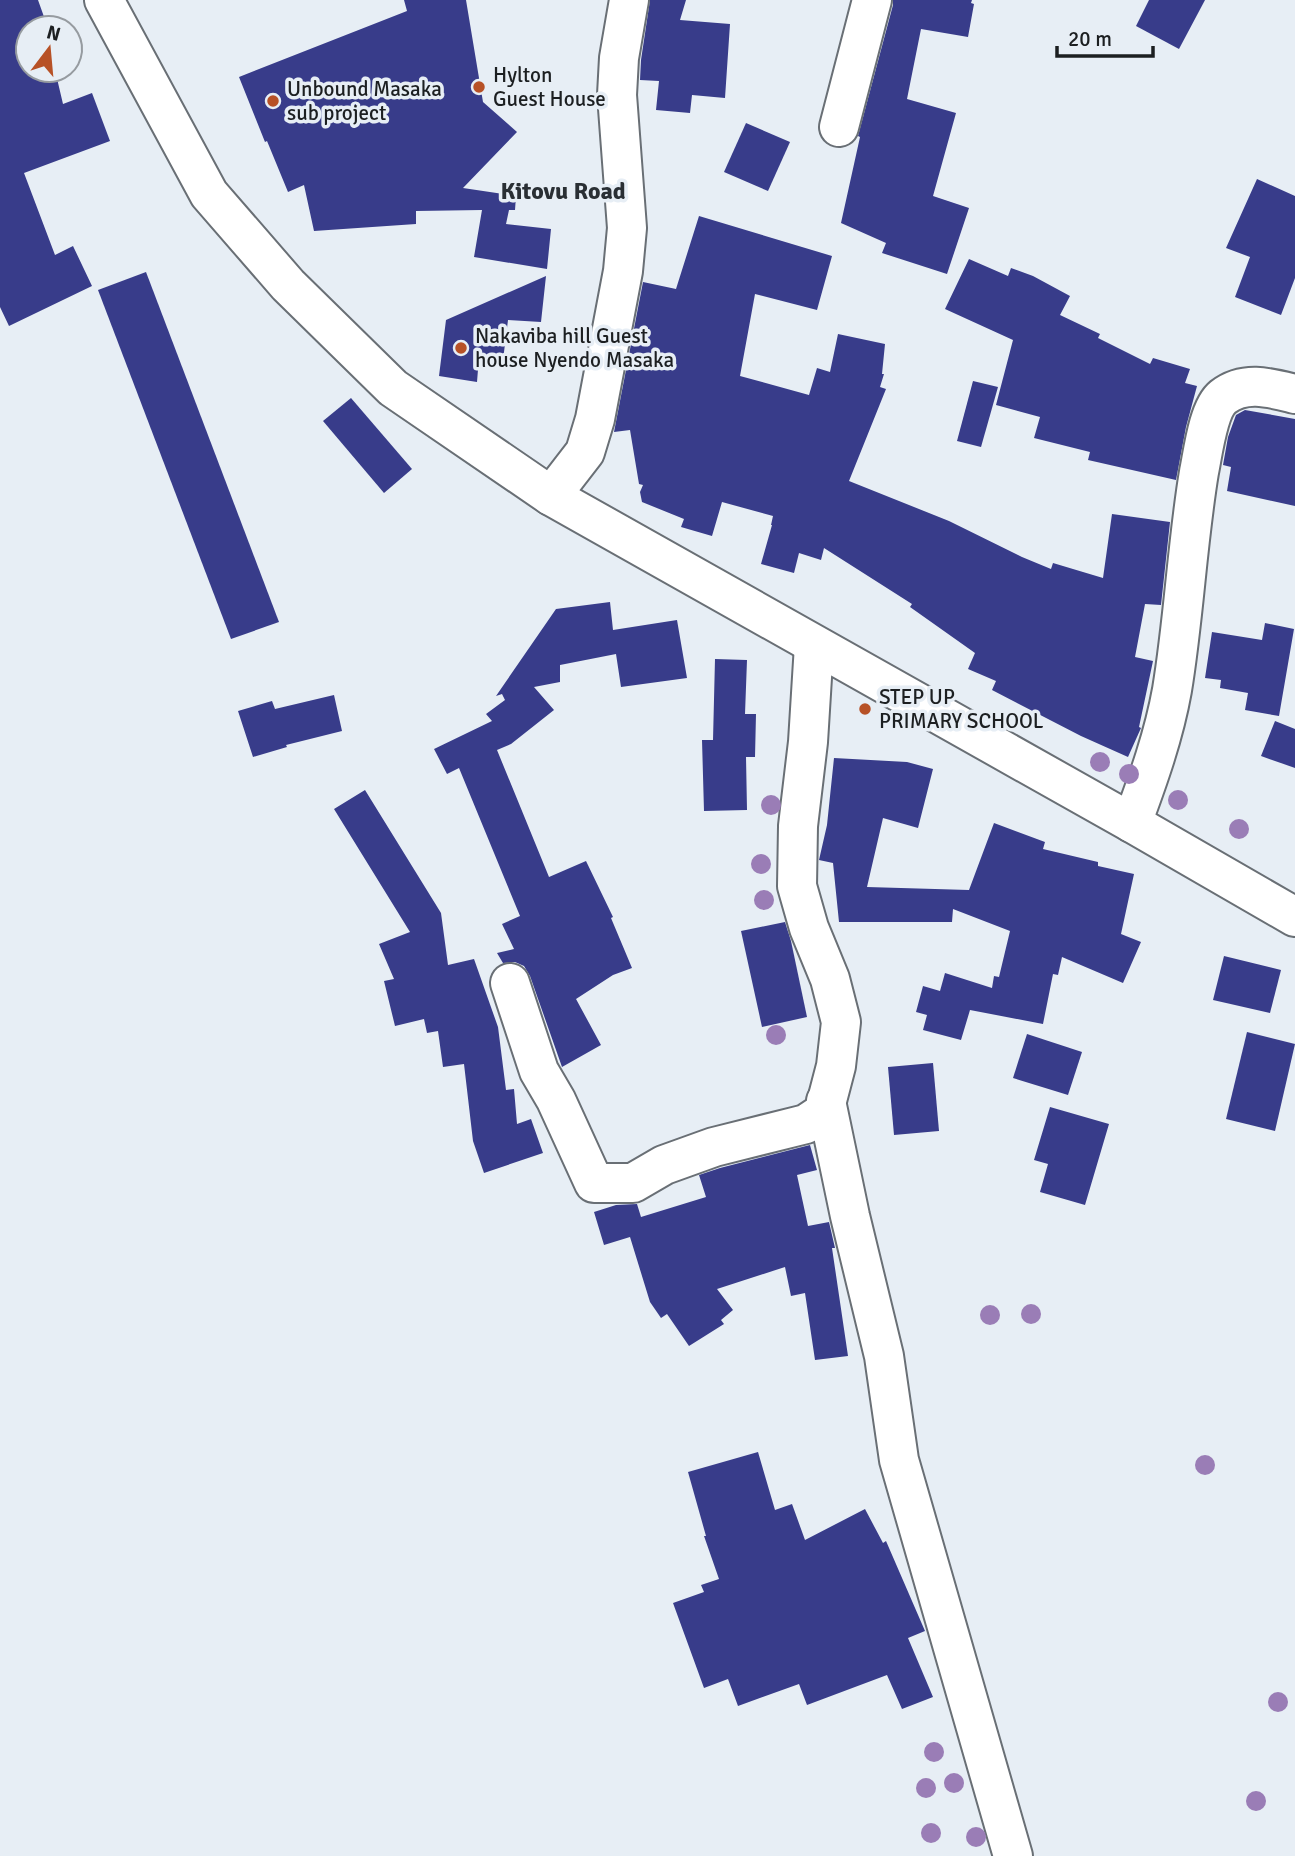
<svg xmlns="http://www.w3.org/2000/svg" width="1295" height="1856" font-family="Signika,sans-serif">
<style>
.building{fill:#383c8a}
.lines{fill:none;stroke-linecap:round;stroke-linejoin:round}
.minor-casing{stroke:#696f75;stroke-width:42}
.minor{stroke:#fff;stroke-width:38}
.tree{fill:#9a7db6}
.poi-dot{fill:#b75126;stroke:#e7eef5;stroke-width:2.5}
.labels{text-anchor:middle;stroke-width:7;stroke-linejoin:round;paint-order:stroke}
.poi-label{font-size:21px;fill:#1c1f21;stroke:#e7eef5;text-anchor:start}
.quarter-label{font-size:24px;font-weight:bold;fill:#2a2f34;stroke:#e7eef5}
</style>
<rect width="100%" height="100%" fill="#e7eef5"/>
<!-- building -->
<g class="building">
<path d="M0,0h38l10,28h-20v42h27l8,34 29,-11 18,48 -86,32 31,82 18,-9 19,40 -83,40 -9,-19z"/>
<path d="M404,0h62l17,102 34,30 -54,56 53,8 -1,14h-6l-3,14 45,5 -4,40 -73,-12 8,-47 -66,1v13l-102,7 -10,-46 -16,7 -21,-51 -2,1 -26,-65 168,-66z"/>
<path d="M650,0h36l-6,20 50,4 -5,74 -33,-3 -2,18 -34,-3 3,-29 -19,-1 1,-20z"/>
<path d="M893,0h79l-1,3 3,1 -6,33 -47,-8 -14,70 49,14 -23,83 36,12 -22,66 -65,-21 4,-10 -45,-20 19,-86 -2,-1 35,-131z"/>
<path d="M1149,0h56l-26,49 -43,-23z"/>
<path d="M746,123l44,19 -22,49 -44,-19z"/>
<path d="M1257,179l38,17v82l-14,37 -46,-18 15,-40 -24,-9z"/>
<path d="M699,216l133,40 -15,54 -62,-16 -15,82 69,19 8,-27 13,4 8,-38 47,10 -3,30h2l-4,13 6,2 -37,92 100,40 73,36 29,12 2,-6 50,15 9,-64 58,8 -9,83 -16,-1 -10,53 18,4 -14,66 2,1 -13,29 -47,-21 -89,-46 4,-9 -28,-12 7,-16 -65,-46 2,-3 -88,-56 -3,12 -22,-7 -5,20 -33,-9 11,-39h-1l2,-9 -51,-14 -10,34 -31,-9 3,-8 -42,-17 -2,-10 3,-7 -4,-1 -9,-54 -16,2 29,-150 33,7z"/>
<path d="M969,259l39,17 3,-8 22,8 37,20 -10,19 40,19 -2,4 52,26 3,-6 37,11 -5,14 12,3 -11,41 -10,53 -88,-20 2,-8 -56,-14 6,-21 -44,-12 17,-65 -68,-31z"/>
<path d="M146,272l133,350 -48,17 -133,-349z"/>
<path d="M546,276l-5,46 -33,-2 -5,40 -24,-3 -2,25 -38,-6 7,-56z"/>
<path d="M973,381l25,6 -17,60 -24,-6z"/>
<path d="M351,398l61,71 -28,24 -61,-72z"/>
<path d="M1245,410l50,9v87l-68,-15 4,-24 -8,-2 5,-28 8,-22z"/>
<path d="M610,602l3,28 64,-10 10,58 -66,9 -5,-33 -56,11v17l-26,5 20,23 -43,34 -14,6 52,127 37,-16 27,56 -2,1 21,50 -19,7 -37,24 25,46 -39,22 -32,-91 -6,-10 -9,-4 -12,1 -6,-10 17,-4 -12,-25 18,-8 -61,-148 -12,6 -13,-25 58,-28 -6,-7 19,-14 -3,-6 -6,2 60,-87z"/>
<path d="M1265,623l29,6 -15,87 -34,-6 3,-17 -28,-5 1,-8 -16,-2 7,-46 50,8z"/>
<path d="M715,659l32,1 -2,54h11l-1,43h-9l1,53 -43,1 -2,-71h11z"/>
<path d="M334,695l8,36 -56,14 1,2 -34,10 -15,-46 34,-10 3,8z"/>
<path d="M1275,721l20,8v39l-34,-12z"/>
<path d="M834,758l73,4 26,7 -15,59 -35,-10 -16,69 102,3 25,-67 51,19 -2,7 55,13v4l36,8 -13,60 20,8 -18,41 -61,-26 -4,18 -5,-1 -10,50 -73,-14 -9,30 -38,-10 4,-15 -11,-3 7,-26 17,5 5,-18 47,15 2,-12 5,1 11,-46 -57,-22 -1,13h-113l-6,-59 -14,-3 8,-35z"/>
<path d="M365,790l76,123 7,52 26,-6 24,68 8,63 8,-1 3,35 14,-5 12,34 -59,20 -11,-32 -9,-77 -21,3 -5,-36 -11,2 -3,-14 -29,7 -11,-45 10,-2 -15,-35 31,-12 -76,-123z"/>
<path d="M785,922l6,19 16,76 -45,10 -21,-96z"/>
<path d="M1224,956l57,14 -11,43 -57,-13z"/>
<path d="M1247,1032l48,12 -20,87 -49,-12z"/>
<path d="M1027,1034l55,18 -14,43 -55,-17z"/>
<path d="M933,1063l6,68 -45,4 -6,-68z"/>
<path d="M1050,1107l59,17 -24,81 -45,-13 8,-28 -14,-4z"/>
<path d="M810,1145l7,25 -20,5 11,51 21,-4 6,26h-3l16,108 -33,4 -10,-67 -14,3 -6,-29 -68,22 16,21 -12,10 3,4 -35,22 -22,-32 -6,4 -11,-16 -20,-65 -26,8 -10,-33 22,-7 21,-1 4,13 65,-20 -7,-22 21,-7z"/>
<path d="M758,1452l17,58 17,-6 13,36 60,-31 18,34 3,-2 39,90 -17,7 25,59 -31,12 -15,-34 -80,30 -8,-21 -61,22 -10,-27 -24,9 -31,-85 31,-11 -3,-7 18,-6 -15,-43h2l-18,-64z"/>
</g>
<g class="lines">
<!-- minor casing -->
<g class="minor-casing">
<g id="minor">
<path d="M104,0l105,194 79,91 105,103 158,108 581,327 163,94"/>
<path d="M839,127l33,-127"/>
<path d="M551,496l34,-44 10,-33 28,-148 4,-43 -10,-133 2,-37 10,-58"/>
<path d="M1132,823c16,-43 32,-88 40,-133 12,-72 15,-146 27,-218 4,-19 9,-63 24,-75 22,-17 48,-9 72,-3"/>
<path d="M510,983l29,88 17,29 38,83h39l31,-18 50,-18 92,-23 18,-12 12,-46 5,-44 -11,-43 -21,-51 -12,-42 1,-60 10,-84 6,-97"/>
<path d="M826,1101l24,115 34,140 15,104 114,396"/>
</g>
</g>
<!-- minor -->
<use href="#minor" class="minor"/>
</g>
<!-- trees -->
<g class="tree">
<circle cx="1100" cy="762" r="10"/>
<circle cx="1129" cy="774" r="10"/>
<circle cx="1178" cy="800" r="10"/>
<circle cx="771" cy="805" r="10"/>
<circle cx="1239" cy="829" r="10"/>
<circle cx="761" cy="864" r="10"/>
<circle cx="764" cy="900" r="10"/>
<circle cx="776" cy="1035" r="10"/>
<circle cx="1031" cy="1314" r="10"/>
<circle cx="990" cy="1315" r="10"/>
<circle cx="1205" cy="1465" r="10"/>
<circle cx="1278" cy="1702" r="10"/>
<circle cx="934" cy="1752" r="10"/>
<circle cx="954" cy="1783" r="10"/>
<circle cx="926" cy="1788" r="10"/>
<circle cx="1256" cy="1801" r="10"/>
<circle cx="931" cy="1833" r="10"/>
<circle cx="976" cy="1837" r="10"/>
</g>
<!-- markers -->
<g class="poi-dot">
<circle cx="479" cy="87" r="7"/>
<circle cx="273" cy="101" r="7"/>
<circle cx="461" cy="348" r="7"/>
<circle cx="865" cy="709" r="7"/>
</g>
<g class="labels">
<!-- poi labels -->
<g class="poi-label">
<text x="493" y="82">Hylton<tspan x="493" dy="24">Guest House</tspan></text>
<text x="287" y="96">Unbound Masaka<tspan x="287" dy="24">sub project</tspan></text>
<text x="475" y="343">Nakaviba hill Guest<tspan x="475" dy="24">house Nyendo Masaka</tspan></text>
<text x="879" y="704">STEP UP<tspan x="879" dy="24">PRIMARY SCHOOL</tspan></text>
</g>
<!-- quarter labels -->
<g class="quarter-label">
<text x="563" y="199">Kitovu Road</text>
</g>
</g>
<!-- north arrow -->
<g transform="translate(49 49) rotate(16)"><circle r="33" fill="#e7eef5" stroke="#969ba0" stroke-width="2"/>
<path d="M0-5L12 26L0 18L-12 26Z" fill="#b75126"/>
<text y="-10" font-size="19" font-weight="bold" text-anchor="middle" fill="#1c1f21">N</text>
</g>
<!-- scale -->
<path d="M1057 46v10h96v-10" fill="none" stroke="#1c1f21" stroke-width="3.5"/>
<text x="1068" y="46" font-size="21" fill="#1c1f21" stroke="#e7eef5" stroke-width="5" paint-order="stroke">20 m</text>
</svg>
